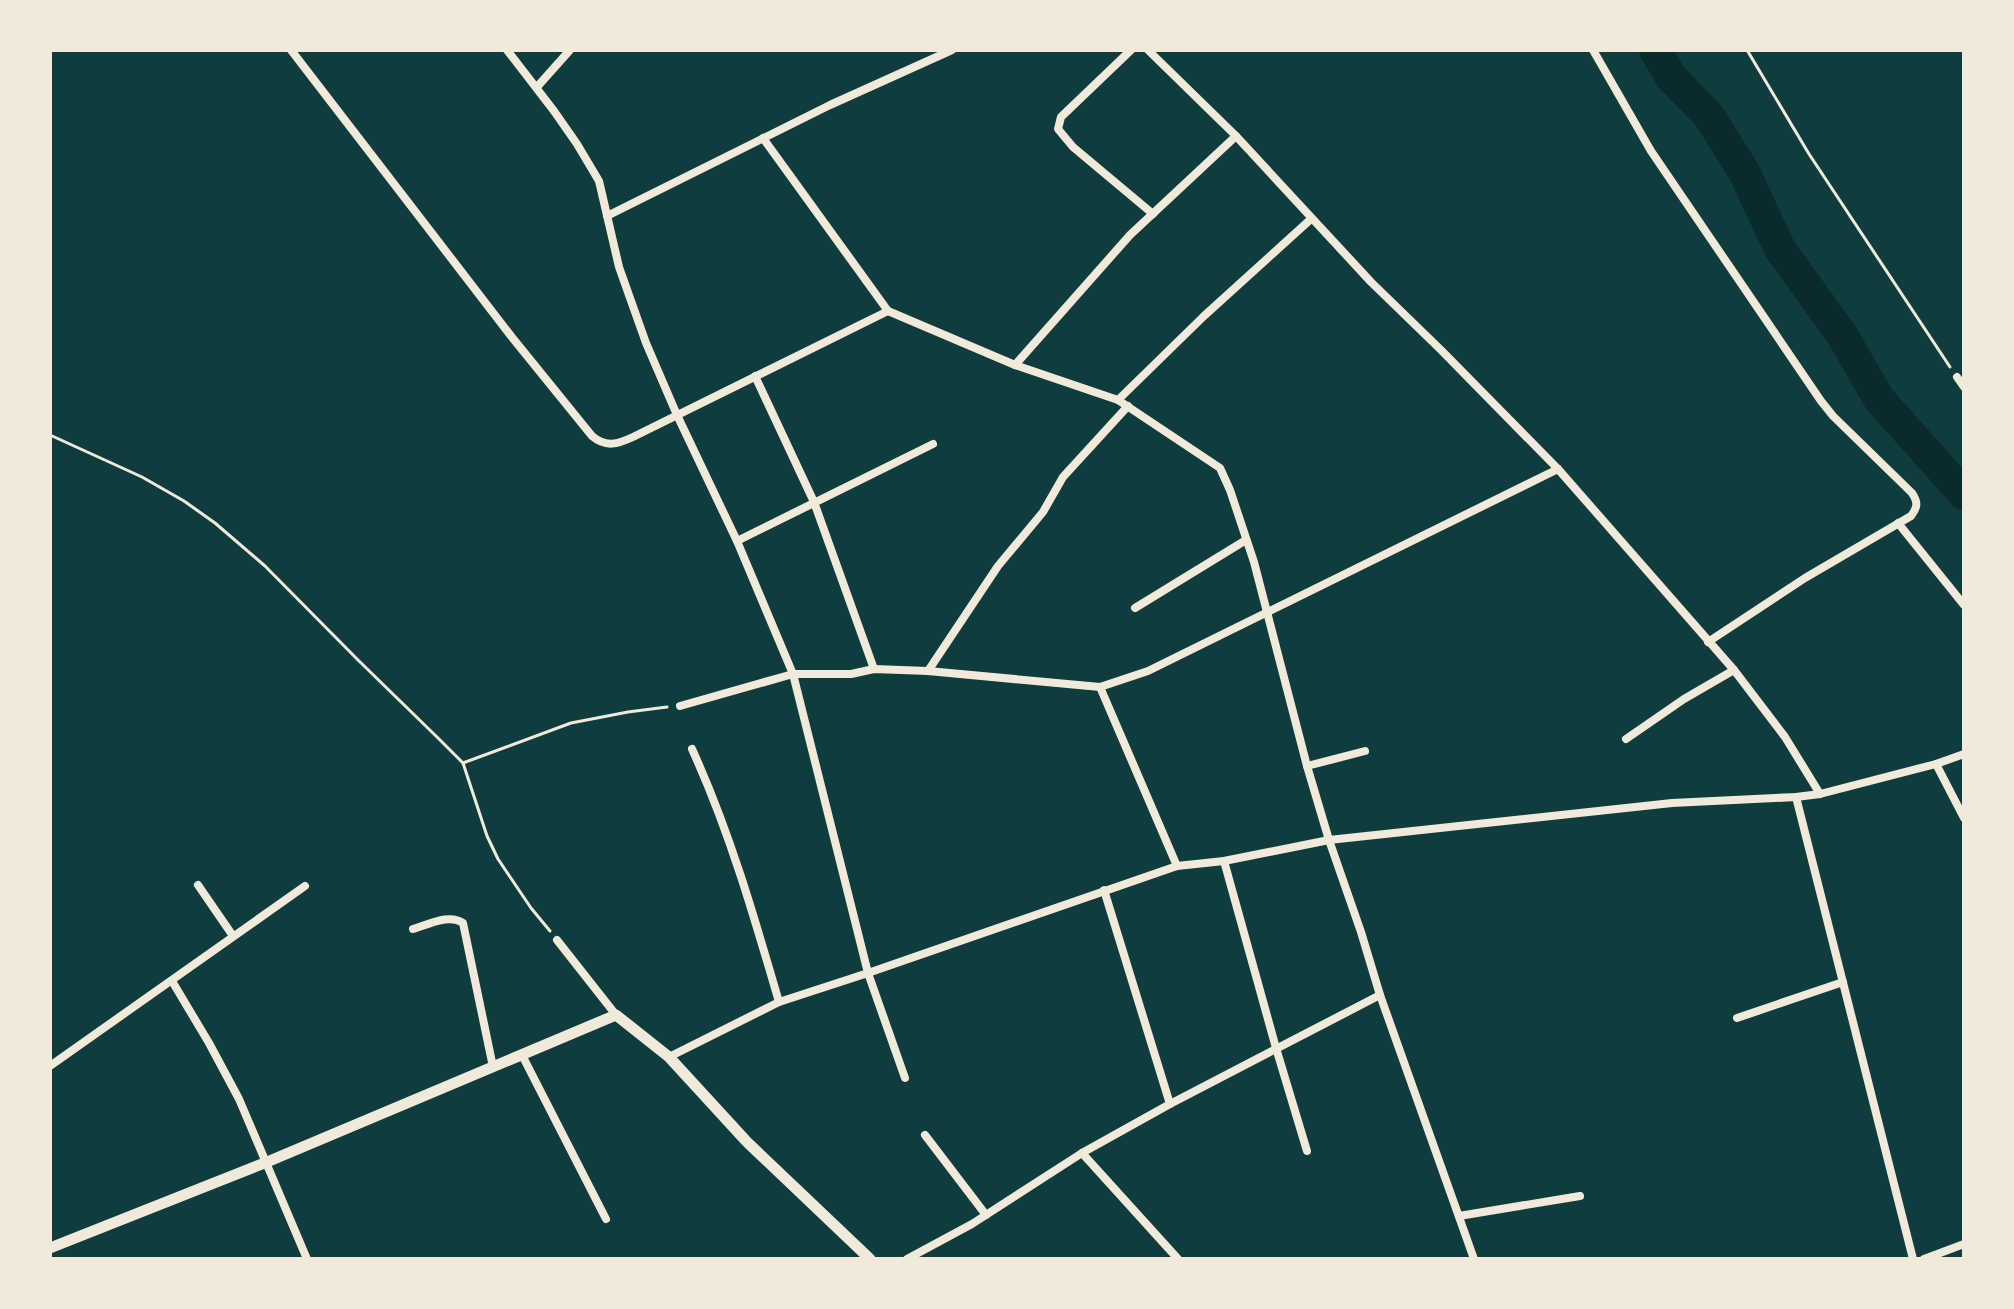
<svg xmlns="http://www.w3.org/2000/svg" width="2014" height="1309" font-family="'Varela Round',sans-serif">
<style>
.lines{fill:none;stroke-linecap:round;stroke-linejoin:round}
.river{stroke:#0a2a2b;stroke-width:32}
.path{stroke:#f1e9da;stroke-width:3}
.minor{stroke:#f1e9da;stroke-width:8}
.tertiary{stroke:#f1e9da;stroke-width:11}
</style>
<rect width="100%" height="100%" fill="#0f3d3e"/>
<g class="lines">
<!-- river -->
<path class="river" d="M1655,50l16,27 38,39 35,56 36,77 62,86 37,64 85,95"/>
<!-- path -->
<g class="path">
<path d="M1747,50l62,104 141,213"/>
<path d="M50,435l92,42 42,24 31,22 50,43 93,94 80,78 25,25 24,73 11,23 33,49 19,23"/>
<path d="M463,763l108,-40 57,-11 39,-5"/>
</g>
<!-- minor -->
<g class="minor">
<path d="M291,50l220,286 81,100c14,12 26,8 41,1l255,-126"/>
<path d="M507,50l47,61 23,33 22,37 20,86 27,76 31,72 60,126 56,133 75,299 37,105"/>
<path d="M1131,50l-70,67 -3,12 15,18 80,67"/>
<path d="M1148,50l88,86 135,146 70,68 117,119 176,201 51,67 35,57"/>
<path d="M1593,50l58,101 170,250 12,15 79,77c6,9 6,14 -1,23l-106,62 -97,64"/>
<path d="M537,87l33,-37"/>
<path d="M763,138l125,173 127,54 103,35 102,68 10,22 24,72 53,204 22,74 32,92 19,63 94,264"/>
<path d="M607,216l223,-111 122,-55"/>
<path d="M1015,365l115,-130 106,-99"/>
<path d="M755,376l59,126 60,167"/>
<path d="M1957,377l7,10"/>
<path d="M1118,400l86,-84 107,-97"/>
<path d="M1898,523l66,82"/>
<path d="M737,541l196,-97"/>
<path d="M1135,608l111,-68"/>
<path d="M928,671l70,-105 45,-54 20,-35 65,-71"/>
<path d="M1100,687l77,179"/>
<path d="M680,706l113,-32h58l23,-5 54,2 172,16 48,-16 410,-202"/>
<path d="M1626,739l58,-40 50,-29"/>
<path d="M692,749c37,81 62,167 87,253"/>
<path d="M1936,764l28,54"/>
<path d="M1307,766l58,-15"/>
<path d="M1796,797l117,462"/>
<path d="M1224,861l52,187 31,103"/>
<path d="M198,885l35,51"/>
<path d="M1104,890l66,214"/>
<path d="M413,929c15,-4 36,-16 50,-6l30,144"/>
<path d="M557,940l59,75"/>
<path d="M172,981l37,62 30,56 68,160"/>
<path d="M1737,1018l106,-36"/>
<path d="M522,1055l84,164"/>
<path d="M669,1057l110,-55 89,-29 309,-107 47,-5 105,-21 343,-37 124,-6 24,-3 116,-30 28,-10"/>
<path d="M50,1066l255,-180"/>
<path d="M925,1135l61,80"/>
<path d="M1082,1153l96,106"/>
<path d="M1459,1216l121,-20"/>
<path d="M907,1259l65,-35 110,-71 88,-49 210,-109"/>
<path d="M1924,1259l40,-15"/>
</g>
<!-- tertiary -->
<path class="tertiary" d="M50,1248l217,-86 349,-147 53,42 78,85 123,117"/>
</g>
<!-- border -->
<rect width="2014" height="1309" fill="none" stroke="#f1e9da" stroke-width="104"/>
</svg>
